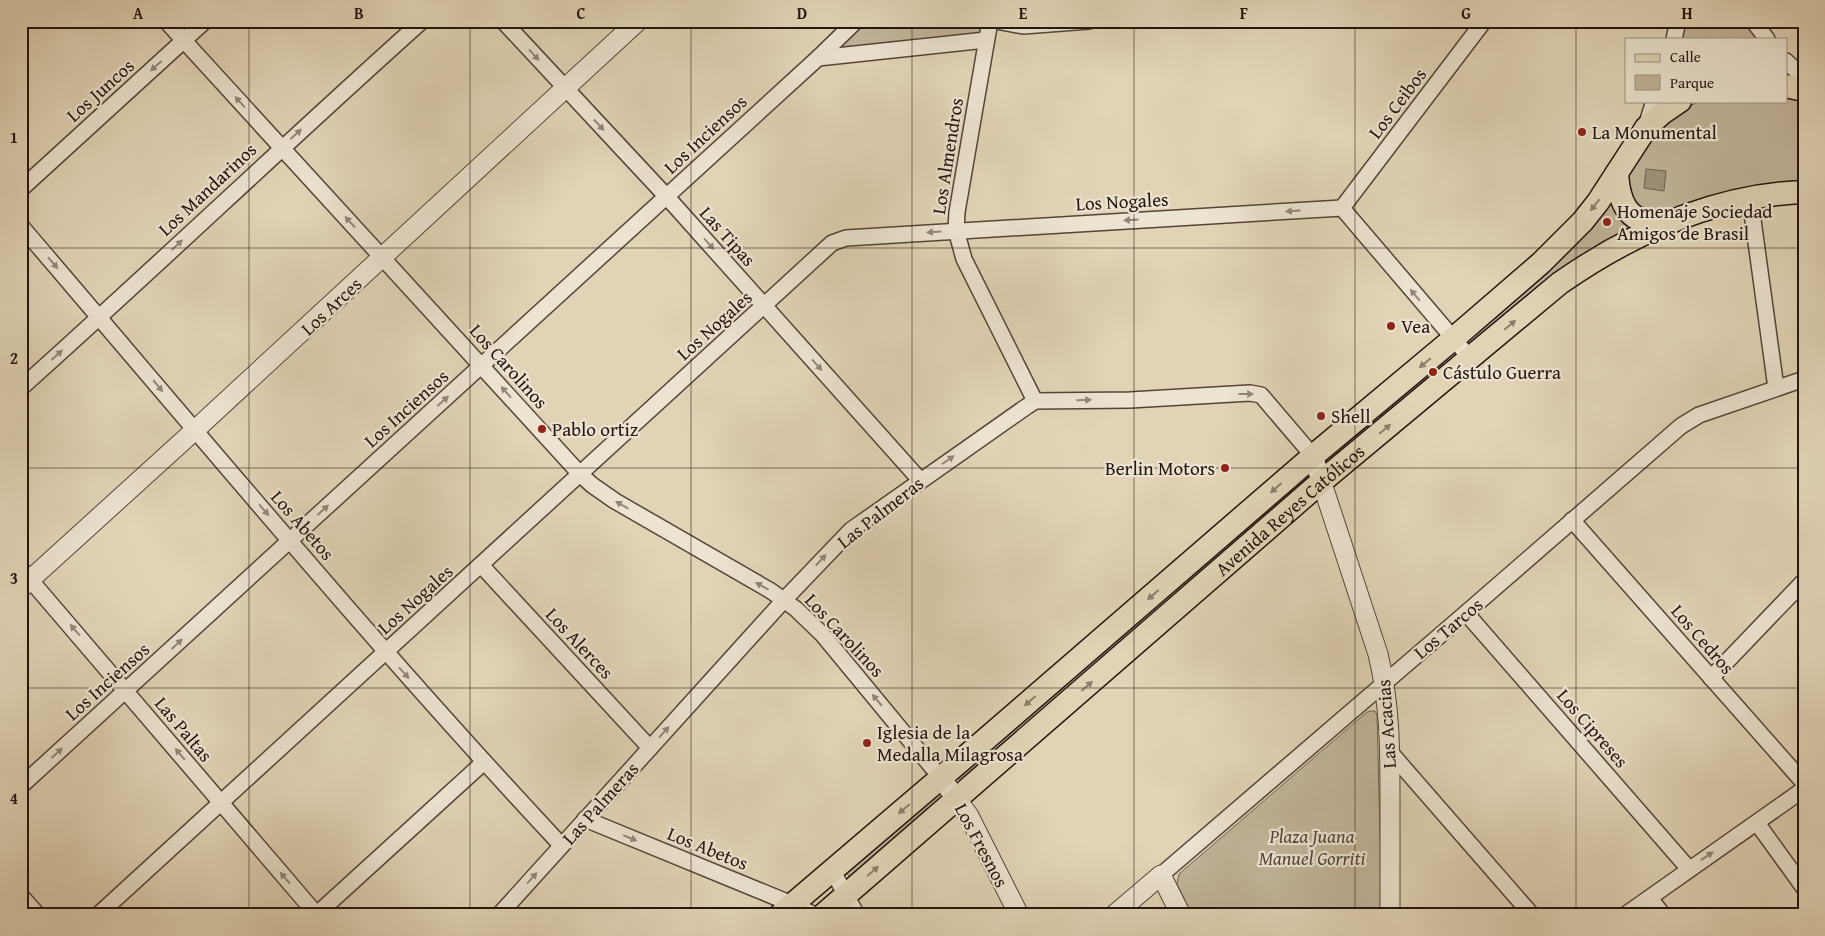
<svg xmlns="http://www.w3.org/2000/svg" width="1825" height="936" font-family="'Gentium Book Plus',serif">
<style>
.green{fill:#c1b49a;stroke:#736454}
.water{fill:#a1937d;stroke:#6f6151}
.lines{fill:none;stroke-linecap:round;stroke-linejoin:round}
.minor-casing{stroke:#544539;stroke-width:18}
.tertiary-casing{stroke:#544539;stroke-width:21}
.primary-casing{stroke:#25150f;stroke-width:25}
.minor{stroke:#ece3d0;stroke-width:15}
.tertiary{stroke:#ece3d0;stroke-width:19}
.primary{stroke:#e1d4b6;stroke-width:22}
.oneway{fill:#928679}
.oneway2{fill:#8c7e6b}
.grid{fill:none;stroke:#25150f;stroke-width:1;stroke-opacity:0.55}
.poi-dot{fill:#8f2418;stroke:#ece3d0;stroke-width:2}
.labels{text-anchor:middle;stroke-width:4.5;stroke-linejoin:round;paint-order:stroke}
.street-label{font-size:19px;fill:#25150f;stroke:#ece3d0}
.poi-label{font-size:19px;fill:#25150f;stroke:#ece3d0;text-anchor:start}
.park-label{font-size:19px;font-style:italic;fill:#544539;stroke:#ece3d0}
.neatline{fill:none;stroke:#25150f;stroke-width:2}
.grid-label{font-size:16px;text-anchor:middle;font-weight:bold;fill:#25150f}
</style>
<rect width="100%" height="100%" fill="#e1d4b6"/>
<filter id="stains"><feTurbulence type="fractalNoise" baseFrequency=".004" numOctaves="4"/><feColorMatrix values="0 0 0 0 .2 0 0 0 0 .09 0 0 0 0 .02 0 0 0 .5 -.17"/></filter>
<radialGradient id="worn" r=".72"><stop offset=".6" stop-color="#630" stop-opacity="0"/><stop offset="1" stop-color="#630" stop-opacity=".3"/></radialGradient>
<!-- green -->
<g class="green">
<path d="M856,21h134l-4,19 -168,18z"/>
<path d="M1683,21h63l13,18h-80z"/>
<path d="M1786,92l18,5v89l-141,33 -24,-8 -15,-36 11,-23 46,-43 21,-8h84z"/>
<path d="M1611,188l31,39 -172,117 -6,-3z"/>
<path d="M1436,356l11,14 -111,95 -12,-14z"/>
<path d="M1301,472l9,11 -345,302 -9,-10z"/>
<path d="M1372,711h3l2,4 5,200h-190l-15,-31 2,-10 188,-162z"/>
<path d="M937,790l9,10 -93,81 -8,-10z"/>
</g>
<!-- water -->
<path class="water" d="M1646,169l20,2 -2,20 -20,-3z"/>
<g class="lines">
<!-- minor casing -->
<g class="minor-casing">
<g id="minor">
<path d="M166,21l414,453 12,11 23,16 156,90 25,18 26,25 119,144"/>
<path d="M503,21l164,176 253,283"/>
<path d="M990,21l-33,191 -1,18 8,29 71,142"/>
<path d="M996,21l27,5 66,-5"/>
<path d="M1753,21l14,18"/>
<path d="M1674,39l4,-18"/>
<path d="M818,58l38,-37"/>
<path d="M1786,61l18,17"/>
<path d="M1646,126l8,-25"/>
<path d="M21,189l184,-168"/>
<path d="M1750,198l26,190"/>
<path d="M1342,208l142,-187"/>
<path d="M21,226c178,208 353,419 540,619"/>
<path d="M21,388c135,-121 266,-246 401,-367"/>
<path d="M1572,520l232,263"/>
<path d="M481,565l169,183"/>
<path d="M21,569l296,346"/>
<path d="M1466,613l223,256"/>
<path d="M1711,678l93,-97"/>
<path d="M1390,752l142,163"/>
<path d="M21,786l797,-728 168,-18"/>
<path d="M585,819l207,85 23,11"/>
<path d="M1757,823l47,65"/>
<path d="M832,870l25,45"/>
<path d="M1161,875l305,-262 215,-187 18,-11 105,-36"/>
<path d="M21,896l17,19"/>
<path d="M1650,898l13,17"/>
<path d="M98,915l734,-672 14,-5 496,-30 128,150"/>
<path d="M316,915l168,-153"/>
<path d="M499,915l285,-315 67,-70 175,-123 9,-6 95,-1 120,-7 11,2 52,61"/>
<path d="M1625,915l179,-126"/>
</g>
</g>
<!-- tertiary casing -->
<g class="tertiary-casing">
<g id="tertiary">
<path d="M1313,456l65,198c12,50 12,94 12,145 0,39 0,77 0,116"/>
<path d="M21,588l174,-158 443,-409"/>
<path d="M941,778l28,38 50,99"/>
<path d="M1114,915l47,-40 20,40"/>
</g>
</g>
<!-- primary casing -->
<g class="primary-casing">
<g id="primary">
<path d="M1786,86l18,4"/>
<path d="M1617,173c2,33 13,53 49,50"/>
<path d="M780,915l177,-151 356,-308 140,-117 88,-76 42,-42 15,-19 48,-74 15,-14 19,-13"/>
<path id="s1" d="M823,915l498,-433 239,-199c72,-50 155,-88 244,-91"/>
</g>
</g>
<!-- minor -->
<use href="#minor" class="minor"/>
<!-- tertiary -->
<use href="#tertiary" class="tertiary"/>
<!-- primary -->
<use href="#primary" class="primary"/>
</g>
<!-- one-way arrows -->
<defs><path id="oneway-solid" d="M-6-.8H1V-3.2L6.5 0L1 3.2V.8H-6Z" transform="scale(1.25)"/></defs>
<g class="oneway">
<use href="#oneway-solid" transform="translate(534 55) rotate(48)"/>
<use href="#oneway-solid" transform="translate(156 66) rotate(138)"/>
<use href="#oneway-solid" transform="translate(240 102) rotate(-132)"/>
<use href="#oneway-solid" transform="translate(599 125) rotate(47)"/>
<use href="#oneway-solid" transform="translate(296 134) rotate(-42)"/>
<use href="#oneway-solid" transform="translate(1293 211) rotate(177)"/>
<use href="#oneway-solid" transform="translate(1131 220) rotate(177)"/>
<use href="#oneway-solid" transform="translate(350 222) rotate(-133)"/>
<use href="#oneway-solid" transform="translate(934 232) rotate(176)"/>
<use href="#oneway-solid" transform="translate(709 244) rotate(48)"/>
<use href="#oneway-solid" transform="translate(177 245) rotate(-43)"/>
<use href="#oneway-solid" transform="translate(53 263) rotate(49)"/>
<use href="#oneway-solid" transform="translate(1415 295) rotate(-130)"/>
<use href="#oneway-solid" transform="translate(57 355) rotate(-42)"/>
<use href="#oneway-solid" transform="translate(817 365) rotate(48)"/>
<use href="#oneway-solid" transform="translate(158 386) rotate(50)"/>
<use href="#oneway-solid" transform="translate(506 392) rotate(-132)"/>
<use href="#oneway-solid" transform="translate(1246 394)"/>
<use href="#oneway-solid" transform="translate(1084 400) rotate(-1)"/>
<use href="#oneway-solid" transform="translate(443 401) rotate(-42)"/>
<use href="#oneway-solid" transform="translate(948 460) rotate(-35)"/>
<use href="#oneway-solid" transform="translate(622 505) rotate(-150)"/>
<use href="#oneway-solid" transform="translate(264 510) rotate(49)"/>
<use href="#oneway-solid" transform="translate(323 510) rotate(-42)"/>
<use href="#oneway-solid" transform="translate(821 560) rotate(-47)"/>
<use href="#oneway-solid" transform="translate(762 586) rotate(-150)"/>
<use href="#oneway-solid" transform="translate(75 630) rotate(-131)"/>
<use href="#oneway-solid" transform="translate(177 644) rotate(-43)"/>
<use href="#oneway-solid" transform="translate(404 673) rotate(48)"/>
<use href="#oneway-solid" transform="translate(877 700) rotate(-130)"/>
<use href="#oneway-solid" transform="translate(664 732) rotate(-48)"/>
<use href="#oneway-solid" transform="translate(57 753) rotate(-42)"/>
<use href="#oneway-solid" transform="translate(180 754) rotate(-130)"/>
<use href="#oneway-solid" transform="translate(630 838) rotate(22)"/>
<use href="#oneway-solid" transform="translate(1707 856) rotate(-34)"/>
<use href="#oneway-solid" transform="translate(285 878) rotate(-131)"/>
<use href="#oneway-solid" transform="translate(532 878) rotate(-48)"/>
</g>
<g class="oneway2">
<use href="#oneway-solid" transform="translate(1595 205) rotate(128)"/>
<use href="#oneway-solid" transform="translate(1510 325) rotate(-40)"/>
<use href="#oneway-solid" transform="translate(1425 363) rotate(140)"/>
<use href="#oneway-solid" transform="translate(1385 429) rotate(-40)"/>
<use href="#oneway-solid" transform="translate(1276 488) rotate(139)"/>
<use href="#oneway-solid" transform="translate(1153 595) rotate(139)"/>
<use href="#oneway-solid" transform="translate(1087 686) rotate(-41)"/>
<use href="#oneway-solid" transform="translate(1030 701) rotate(139)"/>
<use href="#oneway-solid" transform="translate(904 809) rotate(140)"/>
<use href="#oneway-solid" transform="translate(873 871) rotate(-41)"/>
</g>
<!-- grid -->
<path class="grid" d="M249,21v894M470,21v894M691,21v894M912,21v894M1134,21v894M1355,21v894M1576,21v894M21,248h1783M21,468h1783M21,688h1783"/>
<!-- markers -->
<g class="poi-dot">
<circle cx="1582" cy="132" r="5"/>
<circle cx="1607" cy="222" r="5"/>
<circle cx="1391" cy="326" r="5"/>
<circle cx="1433" cy="372" r="5"/>
<circle cx="1321" cy="416" r="5"/>
<circle cx="542" cy="429" r="5"/>
<circle cx="1225" cy="468" r="5"/>
<circle cx="867" cy="743" r="5"/>
</g>
<g class="labels">
<!-- street labels -->
<g class="street-label">
<text transform="translate(100 90) rotate(-42)" y="7">Los Juncos</text>
<text transform="translate(1397 103) rotate(-53)" y="7">Los Ceibos</text>
<text transform="translate(705 134) rotate(-43)" y="7">Los Inciensos</text>
<text transform="translate(947 156) rotate(-81)" y="7">Los Almendros</text>
<text transform="translate(207 189) rotate(-43)" y="7">Los Mandarinos</text>
<text transform="translate(1122 201) rotate(-3)" y="7">Los Nogales</text>
<text transform="translate(728 236) rotate(48)" y="7">Las Tipas</text>
<text transform="translate(331 306) rotate(-43)" y="7">Los Arces</text>
<text transform="translate(714 325) rotate(-42)" y="7">Los Nogales</text>
<text transform="translate(509 366) rotate(48)" y="7">Los Carolinos</text>
<text transform="translate(406 408) rotate(-42)" y="7">Los Inciensos</text>
<text dy="7" stroke="none"><textPath href="#s1" startOffset="618">Avenida Reyes Católicos</textPath></text>
<text transform="translate(880 512) rotate(-38)" y="7">Las Palmeras</text>
<text transform="translate(303 525) rotate(49)" y="7">Los Abetos</text>
<text transform="translate(415 599) rotate(-42)" y="7">Los Nogales</text>
<text transform="translate(1448 628) rotate(-40)" y="7">Los Tarcos</text>
<text transform="translate(845 635) rotate(47)" y="7">Los Carolinos</text>
<text transform="translate(1703 639) rotate(49)" y="7">Los Cedros</text>
<text transform="translate(580 643) rotate(47)" y="7">Los Alerces</text>
<text transform="translate(107 681) rotate(-42)" y="7">Los Inciensos</text>
<text transform="translate(1386 724) rotate(-94)" y="7">Las Acacias</text>
<text transform="translate(1593 728) rotate(49)" y="7">Los Cipreses</text>
<text transform="translate(184 729) rotate(50)" y="7">Las Paltas</text>
<text transform="translate(600 803) rotate(-48)" y="7">Las Palmeras</text>
<text transform="translate(982 845) rotate(62)" y="7">Los Fresnos</text>
<text transform="translate(708 848) rotate(22)" y="7">Los Abetos</text>
</g>
<!-- poi labels -->
<g class="poi-label">
<text x="1592" y="139">La Monumental</text>
<text x="1617" y="218">Homenaje Sociedad<tspan x="1617" dy="22">Amigos de Brasil</tspan></text>
<text x="1401" y="333">Vea</text>
<text x="1443" y="379">Cástulo Guerra</text>
<text x="1331" y="423">Shell</text>
<text x="552" y="436">Pablo ortiz</text>
<text x="1215" y="475" text-anchor="end">Berlin Motors</text>
<text x="877" y="739">Iglesia de la<tspan x="877" dy="22">Medalla Milagrosa</tspan></text>
</g>
<!-- park labels -->
<g class="park-label">
<text x="1312" y="843">Plaza Juana<tspan x="1312" dy="22">Manuel Gorriti</tspan></text>
</g>
</g>
<!-- margin -->
<rect width="1825" height="936" fill="none" stroke="#e1d4b6" stroke-width="55"/>
<!-- legend -->
<rect x="1625" y="38" width="162" height="65" fill="#ece3d0" stroke="#9c9183"/>
<rect x="1635" y="54" width="25" height="8" fill="#e1d4b6" stroke="#9c9183"/>
<text x="1670" y="62" font-size="15" fill="#25150f">Calle</text>
<rect x="1635" y="75" width="25" height="15" fill="#c1b49a" stroke="#9c9183"/>
<text x="1670" y="88" font-size="15" fill="#25150f">Parque</text>
<rect x="28" y="28" width="1770" height="880" class="neatline"/>
<g class="grid-label">
<text x="138" y="19">A</text>
<text x="359" y="19">B</text>
<text x="581" y="19">C</text>
<text x="802" y="19">D</text>
<text x="1023" y="19">E</text>
<text x="1244" y="19">F</text>
<text x="1466" y="19">G</text>
<text x="1687" y="19">H</text>
<text x="14" y="143">1</text>
<text x="14" y="364">2</text>
<text x="14" y="584">3</text>
<text x="14" y="804">4</text>
</g>
<rect width="100%" height="100%" filter="url(#stains)"/>
<rect width="100%" height="100%" fill="url(#worn)"/>
</svg>
